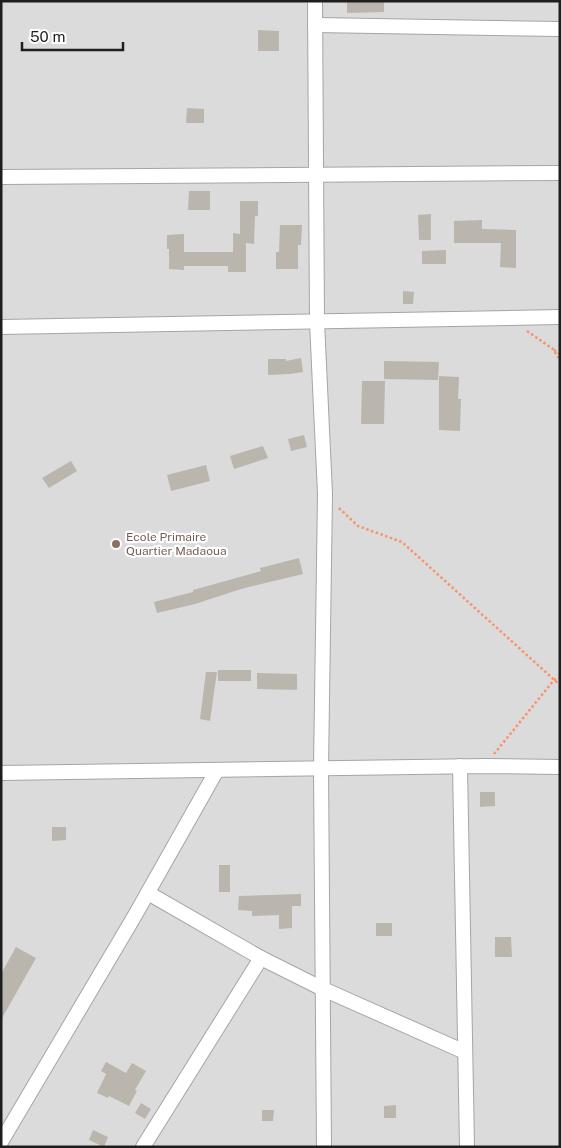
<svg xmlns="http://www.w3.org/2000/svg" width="561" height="1148" font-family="'Public Sans',sans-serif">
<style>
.residential{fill:#dcdbdb}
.building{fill:#bbb6ad}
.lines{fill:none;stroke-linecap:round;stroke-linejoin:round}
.minor-casing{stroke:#a5a5a5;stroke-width:16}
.path{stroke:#f8936b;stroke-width:2.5;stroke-dasharray:2.5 2.5;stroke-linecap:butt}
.minor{stroke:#fff;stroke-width:14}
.education-dot{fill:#8d6e63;stroke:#fff;stroke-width:2}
.labels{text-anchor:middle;stroke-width:4.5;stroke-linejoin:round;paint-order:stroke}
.education-label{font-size:12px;fill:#785e54;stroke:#fff;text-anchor:start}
</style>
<rect width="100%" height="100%" fill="#efede4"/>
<!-- residential -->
<rect class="residential" x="1" y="1" width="559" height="1146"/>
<!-- building -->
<g class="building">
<path d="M347,1h37v11l-37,1z"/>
<path d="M258,30l21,1v20h-21z"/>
<path d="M187,108l17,1v14h-18z"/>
<path d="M189,191h21v19h-22z"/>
<path d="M240,201h18v15h-3l-1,28 -8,-1v29h-18v-6h-44v4l-15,-1v-20h-2v-14l17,-1v18h49v-19l7,1z"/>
<path d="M431,214v26h-12l-1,-25z"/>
<path d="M482,220v9l34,1v38l-16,-1 1,-24h-47v-22z"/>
<path d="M280,225h22l-1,20h-3v24h-22v-17h3z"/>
<path d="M446,250v14h-24v-13z"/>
<path d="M403,291l11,1 -1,12h-10z"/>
<path d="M301,358l2,14 -13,2 -22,1v-16h18v2z"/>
<path d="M384,361l55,1 -1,18 -54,-1z"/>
<path d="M439,376l20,1 -1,22h3l-1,32 -21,-1z"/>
<path d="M362,381h23l-1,43h-23z"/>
<path d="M304,435l3,12 -16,4 -3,-12z"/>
<path d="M263,446l5,12 -34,11 -4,-13z"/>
<path d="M71,461l6,10 -28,17 -7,-10z"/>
<path d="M206,465l4,16 -39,10 -4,-16z"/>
<path d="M299,558l4,16 -62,15 -46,15 -38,9 -3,-11 39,-10v-2l68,-19 -1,-3z"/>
<rect x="218" y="670" width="33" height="11"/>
<path d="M206,672h11l-7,49 -10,-2z"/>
<path d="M257,673l40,1v16l-40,-1z"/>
<path d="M480,792h15v14l-15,1z"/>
<path d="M52,827h14v13l-14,1z"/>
<rect x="219" y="865" width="11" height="27"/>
<path d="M301,894v12h-9v22l-13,1v-14l-27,1v-5l-14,-1 1,-14z"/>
<rect x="376" y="923" width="16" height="13"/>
<path d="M495,937h16l1,20h-17z"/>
<path d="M16,947l20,11 -35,62v-46z"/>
<path d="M106,1062l20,11 6,-10 14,8 -11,19 2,1 -8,15 -20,-10 -1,2 -11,-5 9,-19 -5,-3z"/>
<path d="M141,1103l10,6 -6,10 -10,-6z"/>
<path d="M396,1105v13h-12v-12z"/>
<path d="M262,1110h12l-1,11h-11z"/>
<path d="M93,1130l15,7 -4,10 -15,-7z"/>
</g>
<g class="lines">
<!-- minor casing -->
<g class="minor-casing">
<g id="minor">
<path d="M315,1l2,321 8,172 -4,275 3,378"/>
<path d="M315,25l245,4"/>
<path d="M1,177l559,-4"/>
<path d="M1,327l559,-10"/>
<path d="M460,766l7,381"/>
<path d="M1,773l484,-7 75,1"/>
<path d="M148,893l113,65 62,31 142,63"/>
<path d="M1,1142l133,-225 83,-147"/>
<path d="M143,1147l118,-189"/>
</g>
</g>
<!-- path -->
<g class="path">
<path d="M527,331l26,18 7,11"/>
<path d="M554,350l6,4"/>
<path d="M339,508l19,18 44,16 158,143"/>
<path d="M494,754l60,-74 6,-2"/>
</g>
<!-- minor -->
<use href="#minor" class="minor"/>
</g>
<!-- markers -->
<circle class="education-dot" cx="116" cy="544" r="5"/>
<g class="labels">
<!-- education labels -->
<g class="education-label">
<text x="126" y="541">Ecole Primaire<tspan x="126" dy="14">Quartier Madaoua</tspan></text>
</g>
</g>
<!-- border -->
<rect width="561" height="1148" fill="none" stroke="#1e1e1e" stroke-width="5"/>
<!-- scale -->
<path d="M22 42v8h101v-8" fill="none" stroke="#1e1e1e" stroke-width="2.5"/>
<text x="30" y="42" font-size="15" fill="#1e1e1e" stroke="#ffffff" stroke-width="4" paint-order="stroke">50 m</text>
</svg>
